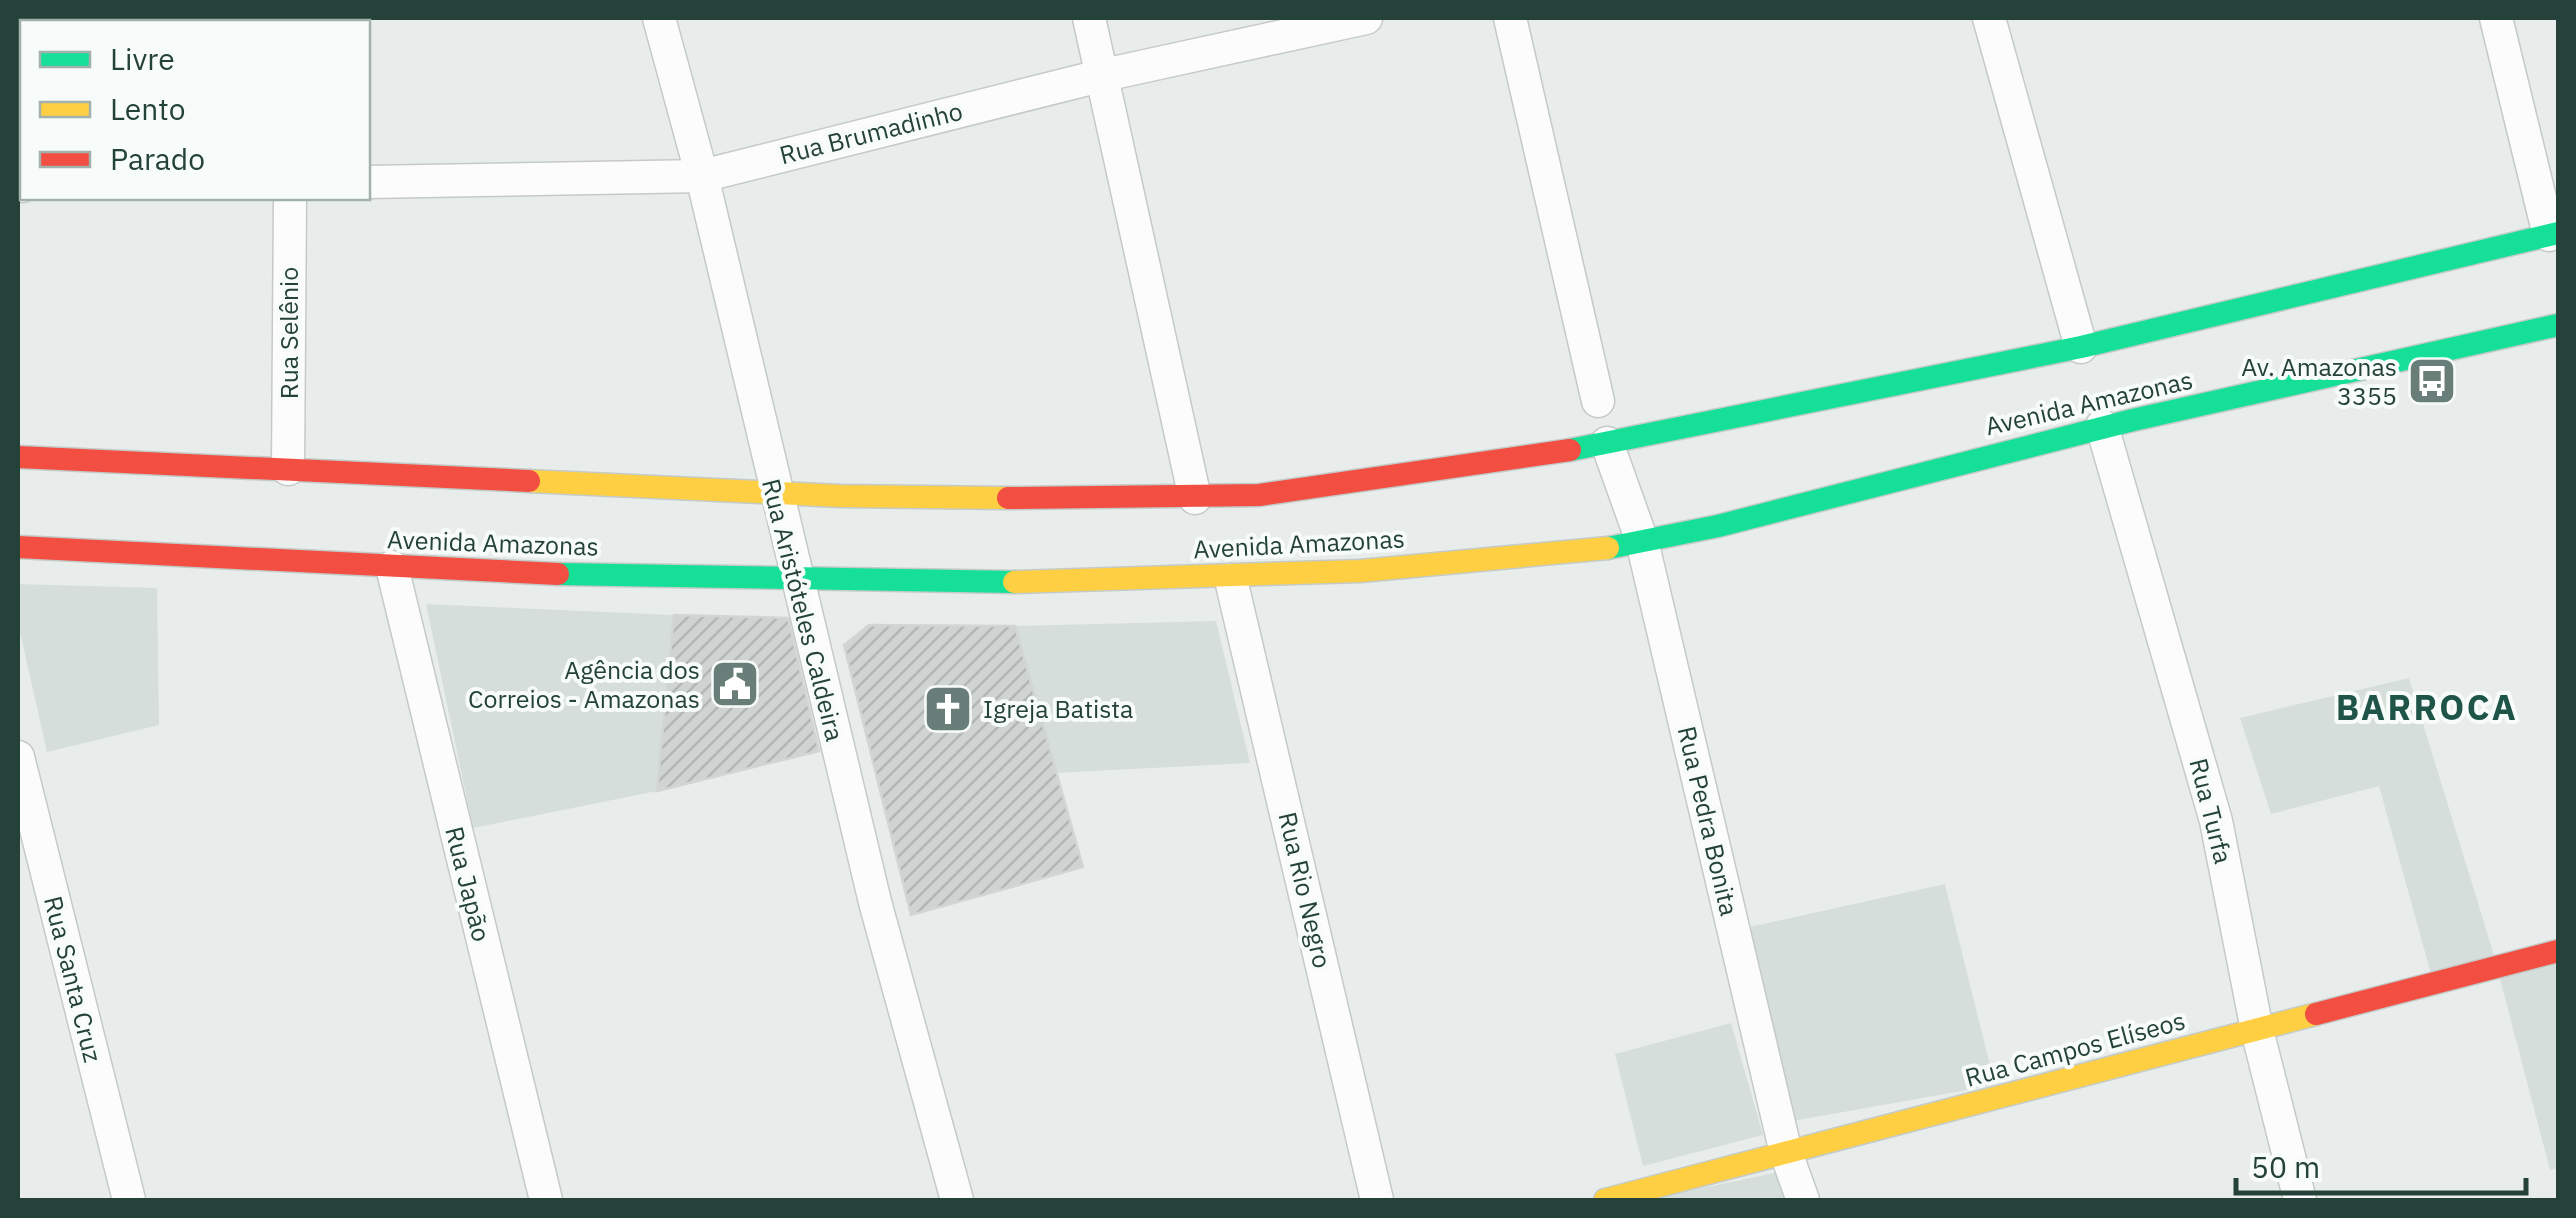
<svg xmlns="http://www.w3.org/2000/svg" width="2576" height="1218" font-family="'IBM Plex Sans',sans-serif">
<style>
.built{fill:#d6dedb}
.building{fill:url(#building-hatch);stroke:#d1d6d4;stroke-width:2.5}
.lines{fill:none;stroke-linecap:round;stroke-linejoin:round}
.street-casing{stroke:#c5cac8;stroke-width:35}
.fast-casing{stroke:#c3cbc8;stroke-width:25}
.slow-casing{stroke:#c3cbc8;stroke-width:25}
.jam-casing{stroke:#c3cbc8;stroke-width:25}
.street{stroke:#fcfcfc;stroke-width:32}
.fast{stroke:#16e098;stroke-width:22}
.slow{stroke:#ffcf43;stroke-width:22}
.jam{stroke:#f24e42;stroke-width:22}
.labels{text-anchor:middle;stroke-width:8;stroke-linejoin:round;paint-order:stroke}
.street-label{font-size:25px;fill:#24423a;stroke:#f7fbf9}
.poi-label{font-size:25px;fill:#24423a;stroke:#f7fbf9;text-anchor:end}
.district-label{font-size:35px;font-weight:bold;letter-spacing:2.5px;fill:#1f5548;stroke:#f7fbf9}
</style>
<defs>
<pattern id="building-hatch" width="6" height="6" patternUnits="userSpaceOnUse" patternTransform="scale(2.5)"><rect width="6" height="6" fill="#cfd4d2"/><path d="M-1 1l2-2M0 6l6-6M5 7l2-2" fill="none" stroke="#b2b7b5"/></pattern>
</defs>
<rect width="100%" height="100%" fill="#e8edeb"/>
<!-- built -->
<g class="built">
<path d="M18,584l139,4 2,137 -112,27 -29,-129z"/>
<path d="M426,604l248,11 -17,176 -184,37z"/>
<path d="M1216,621l34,142 -196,10 -39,-147z"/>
<path d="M2409,678l88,287 -64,16 -54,-195 -108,28 -31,-96z"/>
<path d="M1945,884l50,201 -202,36 -48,-193z"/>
<path d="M2558,955v213l-8,2 -52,-199z"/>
<path d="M1731,1023l32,112 -120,31 -28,-112z"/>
<path d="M1779,1172l9,28h-142z"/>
</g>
<!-- building -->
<g class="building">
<path d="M674,615l114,3 31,133 -162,40z"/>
<path d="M869,625l146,1 68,241 -172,48 -67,-270z"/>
</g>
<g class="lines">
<!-- street casing -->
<g class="street-casing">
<g id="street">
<path d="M244,18l2,4"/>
<path d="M659,18l43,158 173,726 82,298"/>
<path d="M1089,18l106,480"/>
<path d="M1510,18l88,383"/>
<path d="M1989,18l92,329"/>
<path d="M2496,18l53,217"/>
<path d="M368,182l334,-6 402,-101 262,-57"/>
<path d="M18,186h4"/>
<path d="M2102,426l114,395 41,209 43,170"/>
<path d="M1607,443l35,98 144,612 17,47"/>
<path d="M288,469l2,-271"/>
<path d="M392,567l154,633"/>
<path d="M1231,580l146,620"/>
<path d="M18,757l111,443"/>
</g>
</g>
<!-- fast casing -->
<g class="fast-casing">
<g id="fast">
<path d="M1570,450l511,-103 477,-114"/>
<path d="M1608,548l110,-22 415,-106 425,-95"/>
<path d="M558,574l456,8"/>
</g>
</g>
<!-- slow casing -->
<g class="slow-casing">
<g id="slow">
<path d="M529,481l312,15 167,2"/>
<path d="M1014,582l346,-11 248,-23"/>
<path d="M1605,1200l711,-186"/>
</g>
</g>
<!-- jam casing -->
<g class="jam-casing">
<g id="jam">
<path d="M18,457l511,24"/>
<path d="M1008,498l251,-3 311,-45"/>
<path d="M18,547l540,27"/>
<path d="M2316,1014l242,-63"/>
</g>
</g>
<!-- street -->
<use href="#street" class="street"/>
<!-- fast -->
<use href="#fast" class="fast"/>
<!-- slow -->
<use href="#slow" class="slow"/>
<!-- jam -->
<use href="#jam" class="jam"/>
</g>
<!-- icons -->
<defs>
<g id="bus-square" transform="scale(2.5)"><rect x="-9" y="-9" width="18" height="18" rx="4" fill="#697e78" stroke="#f7fbf9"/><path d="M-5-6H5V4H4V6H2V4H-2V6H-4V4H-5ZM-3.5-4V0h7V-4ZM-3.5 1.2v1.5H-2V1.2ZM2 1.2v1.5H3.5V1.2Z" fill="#fff"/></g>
<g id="civic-square" transform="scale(2.5)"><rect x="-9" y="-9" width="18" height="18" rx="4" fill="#697e78" stroke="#f7fbf9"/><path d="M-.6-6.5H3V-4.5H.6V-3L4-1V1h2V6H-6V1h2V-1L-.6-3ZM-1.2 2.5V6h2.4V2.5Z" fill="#fff"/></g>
<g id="church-square" transform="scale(2.5)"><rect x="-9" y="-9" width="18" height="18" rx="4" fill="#697e78" stroke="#f7fbf9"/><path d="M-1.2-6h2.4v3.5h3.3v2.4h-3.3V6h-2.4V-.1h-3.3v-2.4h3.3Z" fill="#fff"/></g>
</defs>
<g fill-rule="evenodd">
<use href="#bus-square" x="2432" y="381"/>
<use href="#civic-square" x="735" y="684"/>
<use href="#church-square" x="948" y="709"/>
</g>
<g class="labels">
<!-- street labels -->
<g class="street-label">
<text transform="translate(871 133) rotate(-14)" y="9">Rua Brumadinho</text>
<text transform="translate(289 333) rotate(-90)" y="9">Rua Selênio</text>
<text transform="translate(2089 403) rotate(-13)" y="9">Avenida Amazonas</text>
<text transform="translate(493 543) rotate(2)" y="9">Avenida Amazonas</text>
<text transform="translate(1299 544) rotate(-3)" y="9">Avenida Amazonas</text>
<text transform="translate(803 610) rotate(76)" y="9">Rua Aristóteles Caldeira</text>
<text transform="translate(2211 811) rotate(76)" y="9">Rua Turfa</text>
<text transform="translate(1708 821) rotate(77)" y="9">Rua Pedra Bonita</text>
<text transform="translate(468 884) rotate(76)" y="9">Rua Japão</text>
<text transform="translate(1305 890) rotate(77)" y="9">Rua Rio Negro</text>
<text transform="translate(73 979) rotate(76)" y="9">Rua Santa Cruz</text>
<text transform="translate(2075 1049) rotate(-15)" y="9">Rua Campos Elíseos</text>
</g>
<!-- poi labels -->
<g class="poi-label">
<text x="2397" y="376">Av. Amazonas<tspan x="2397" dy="29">3355</tspan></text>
<text x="700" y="679">Agência dos<tspan x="700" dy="29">Correios - Amazonas</tspan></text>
<text x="983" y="718" text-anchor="start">Igreja Batista</text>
</g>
<!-- district labels -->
<g class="district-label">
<text x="2427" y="720">BARROCA</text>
</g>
</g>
<!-- border -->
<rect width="2576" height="1218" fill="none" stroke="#24423a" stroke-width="40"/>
<!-- legend -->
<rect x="20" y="20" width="350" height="180" fill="#f7fbf9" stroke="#a3b1ad" stroke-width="2.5"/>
<rect x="40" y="52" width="50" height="15" fill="#16e098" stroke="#a3b1ad" stroke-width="2.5"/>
<text x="110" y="70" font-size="30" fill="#24423a">Livre</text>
<rect x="40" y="102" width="50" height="15" fill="#ffcf43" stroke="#a3b1ad" stroke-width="2.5"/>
<text x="110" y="120" font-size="30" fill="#24423a">Lento</text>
<rect x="40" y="152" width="50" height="15" fill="#f24e42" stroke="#a3b1ad" stroke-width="2.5"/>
<text x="110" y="170" font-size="30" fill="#24423a">Parado</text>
<!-- scale -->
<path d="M2236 1178v15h290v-15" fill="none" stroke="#24423a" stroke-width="5"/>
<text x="2251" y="1178" font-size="30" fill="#24423a" stroke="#f7fbf9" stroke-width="8" paint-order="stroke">50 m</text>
</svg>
